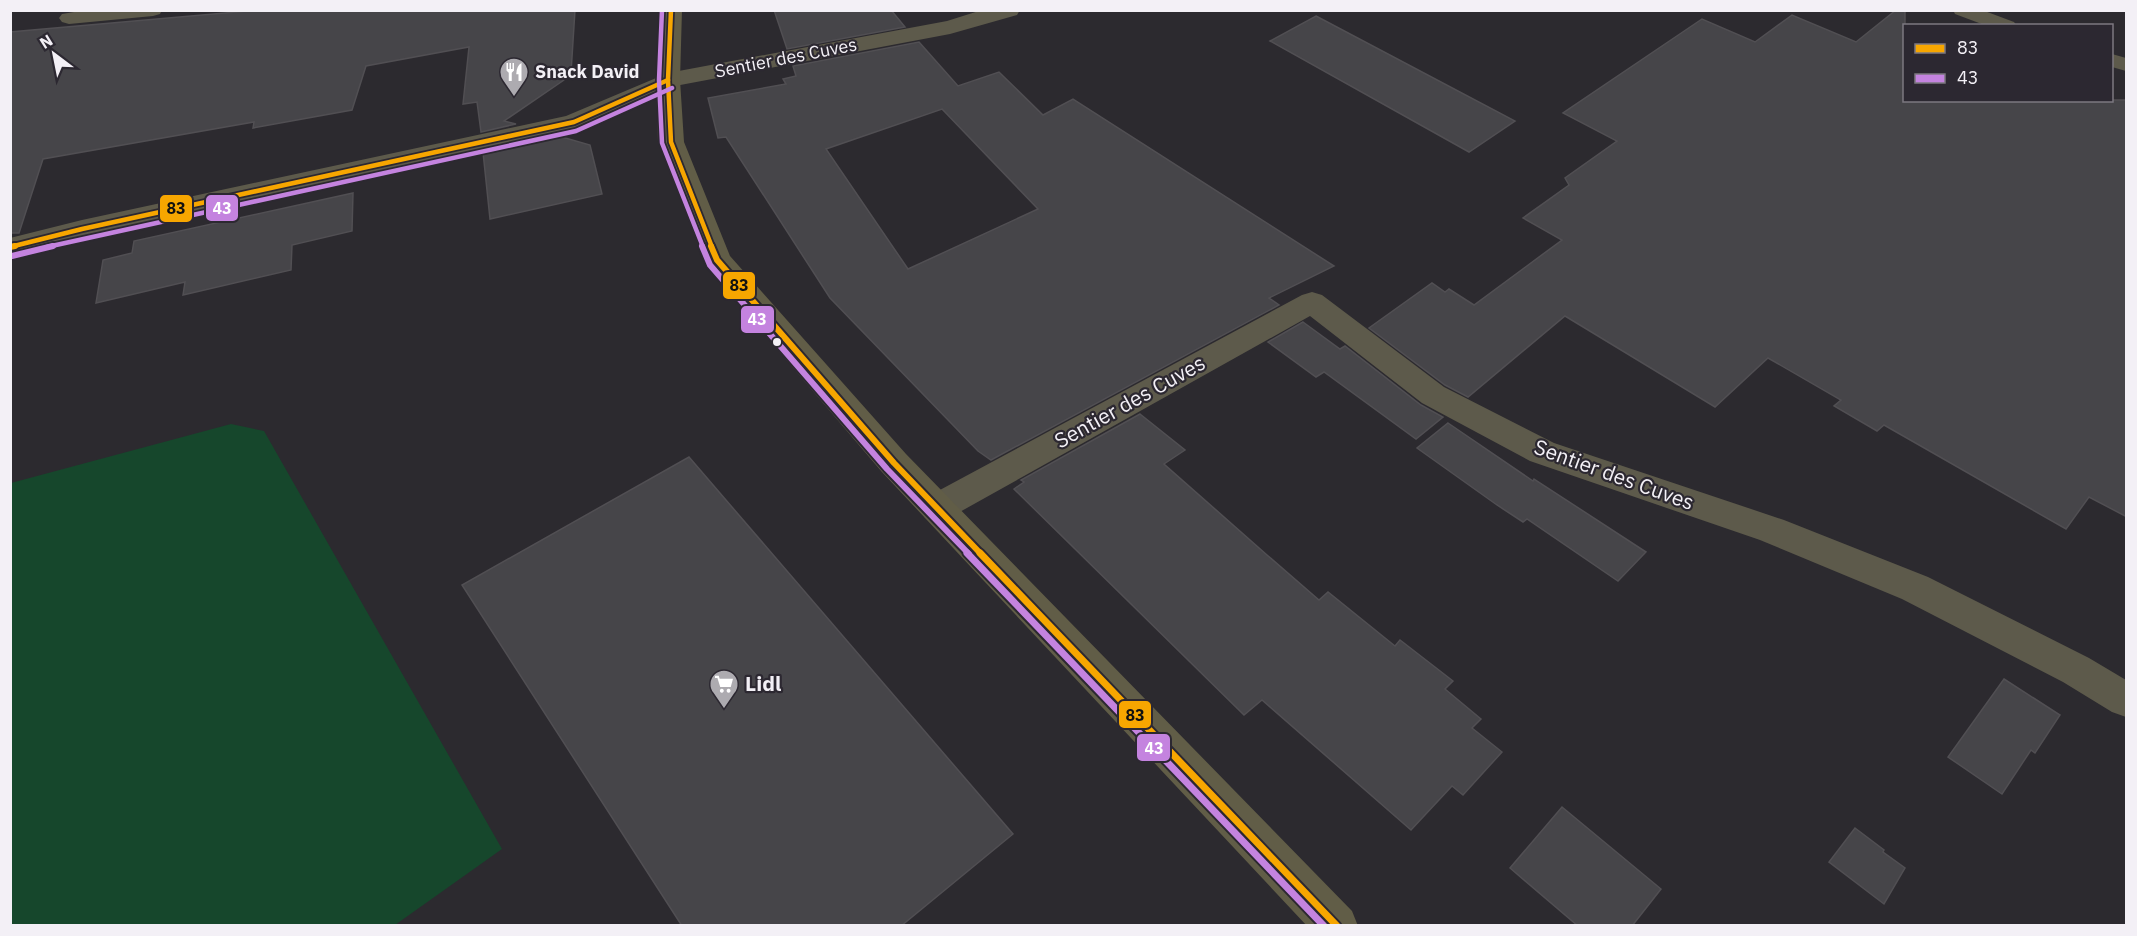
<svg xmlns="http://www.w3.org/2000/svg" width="2137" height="936" font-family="'IBM Plex Sans',sans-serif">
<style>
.green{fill:#16472c}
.building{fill:#464549;stroke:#514f53;stroke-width:1.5;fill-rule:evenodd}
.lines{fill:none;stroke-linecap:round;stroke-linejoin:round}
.lane{fill:#5d5a4b;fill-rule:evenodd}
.street{fill:#5d5a4b;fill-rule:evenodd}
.secondary{fill:#615d47;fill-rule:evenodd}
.bus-1-far2-casing{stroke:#2c2831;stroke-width:8}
.bus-1-far1-casing{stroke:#2c2831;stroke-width:10}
.bus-1-casing{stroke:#2c2831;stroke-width:11}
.bus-2-far2-casing{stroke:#2c2831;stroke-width:8}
.bus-2-far1-casing{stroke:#2c2831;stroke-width:10}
.bus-2-casing{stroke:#2c2831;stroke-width:11}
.bus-1-far2{stroke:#f7a600;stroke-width:4.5}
.bus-1-far1{stroke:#f7a600;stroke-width:6}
.bus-1{stroke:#f7a600;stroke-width:7}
.bus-2-far2{stroke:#c483df;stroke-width:4.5}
.bus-2-far1{stroke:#c483df;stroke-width:6}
.bus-2{stroke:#c483df;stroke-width:7}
.bus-dot{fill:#f3f0f6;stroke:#2c2831;stroke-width:2}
.labels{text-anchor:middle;stroke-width:4.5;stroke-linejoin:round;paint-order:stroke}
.far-street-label{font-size:18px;fill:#f3f0f6;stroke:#2c2831}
.far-poi-label{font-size:18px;font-weight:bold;fill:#f3f0f6;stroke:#2c2831;text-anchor:start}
.street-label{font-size:21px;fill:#f3f0f6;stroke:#2c2831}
.poi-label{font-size:21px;font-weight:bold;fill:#f3f0f6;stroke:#2c2831;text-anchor:start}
.line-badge{stroke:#2c2831;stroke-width:2}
.badge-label{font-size:16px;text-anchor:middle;font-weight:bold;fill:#fff}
.pale-badge-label{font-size:16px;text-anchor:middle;font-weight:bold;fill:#111}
</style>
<rect width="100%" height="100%" fill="#2c2a2f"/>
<!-- green -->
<path class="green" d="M231,424l33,7 238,418 -107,76h-384v-442z"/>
<!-- building -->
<g class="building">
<path d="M260,10h315l-4,63 -7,7 -60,41 12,3 -35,8 -4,-30 -14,2 6,-57 -103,19 -14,44 -99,18 1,-6 -211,37 -24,74h-9v-201z"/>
<path d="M774,10h117l14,17 -118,22z"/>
<path d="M1896,10h9v90h222v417l-38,-20 -23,32 -182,-104 -7,6 -43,-25 7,-6 -73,-42 -53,49 -150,-91 -97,81 -23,-12 -76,-57 63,-45 13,9 4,-3 25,16 88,-65 -39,-22 46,-33 -4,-7 52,-37 -54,-28 139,-94 53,23 37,-27 64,27z"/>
<path d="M1316,16l199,105 -46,31 -199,-111z"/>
<path d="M919,42l39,44 41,-14 44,43 30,-16 261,167 -65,32 10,7 -288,155 -13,-9 -148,-153 -104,-161 -8,1 -10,-40 78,-14 -3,-5 13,-3 -3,-10zM942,109l96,100 -130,60 -82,-120z"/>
<path d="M555,135l35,10 12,49 -112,25 -7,-67z"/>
<path d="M353,193l-1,38 -60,14 -1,25 -108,25 2,-13 -89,21 7,-43 29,-7 2,-12z"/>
<path d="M1303,322l37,27 5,-3 76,59 22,12 -27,22 -92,-67 -8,5 -48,-35z"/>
<path d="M1140,414l45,36 -21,14 103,91 52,45 9,-8 67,54 5,-6 53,41 -8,8 36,30 -9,9 30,24 -39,43 -11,-9 -41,44 -149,-130 -18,15 -230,-226 10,-7 -3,-2z"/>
<path d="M1448,423l85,58 1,-2 112,73 -28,29 -91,-62 -4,3 -26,-17 -80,-57z"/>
<path d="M689,457l324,377 -112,92h-219l-220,-341z"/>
<path d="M2004,679l56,36 -25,38 -4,-3 -29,44 -54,-37z"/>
<path d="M1562,807l99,82 -29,37h-54l-68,-58z"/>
<path d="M1855,828l29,22 -1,2 22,16 -21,36 -55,-42z"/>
</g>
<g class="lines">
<!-- lane -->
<g class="lane">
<path d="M86,10h76l-2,4 -7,2 -84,8 -7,-2 -3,-4 3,-4z"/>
<path d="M1953,10h29l32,12 3,4h-30l-32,-12z"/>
<path d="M2112,54l14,4v13l-14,-4z"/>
</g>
<!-- street -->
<g class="street">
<path d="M982,10h38l-3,5 -67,19 -275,52 -92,41 -501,111 -72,18v-18l72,-18 484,-104 102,-43 279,-52z"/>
<path d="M1312,292l10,3 122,92 110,56 230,77 144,57 161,81 37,22v37l-14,-5 -49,-30 -161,-83 -142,-59 -230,-79 -108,-58 -112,-87 -361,202 -12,4 -12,-4 -5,-10 5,-10 377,-203z"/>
</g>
<!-- secondary -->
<path class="secondary" d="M660,10h22l-2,70 4,62 46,114 176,198 446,457 6,15h-51l-425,-454 -175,-205 -49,-125 -2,-62z"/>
<!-- bus-1-far2 casing -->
<g class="bus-1-far2-casing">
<g id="bus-1-far2">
<path d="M671,10l-3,70 3,62 41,105"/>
<path d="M10,247l72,-18 492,-107 94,-42"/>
</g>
</g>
<!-- bus-1-far1 casing -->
<g class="bus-1-far1-casing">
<g id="bus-1-far1">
<path d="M711,246l6,14 177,203 87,91"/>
<path d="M10,247l5,-1"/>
</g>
</g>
<!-- bus-1 casing -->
<g class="bus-1-casing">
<path id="bus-1" d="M980,553l357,373"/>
</g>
<!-- bus-2-far2 casing -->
<g class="bus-2-far2-casing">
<g id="bus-2-far2">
<path d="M662,10l-3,70 3,63 41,104"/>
<path d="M47,247l529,-116 96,-43"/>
</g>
</g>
<!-- bus-2-far1 casing -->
<g class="bus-2-far1-casing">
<g id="bus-2-far1">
<path d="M702,246l8,19 177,204 82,85"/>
<path d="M12,256l41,-10"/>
</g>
</g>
<!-- bus-2 casing -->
<g class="bus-2-casing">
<path id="bus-2" d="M967,553l357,373"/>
</g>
<!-- bus-1-far2 -->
<use href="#bus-1-far2" class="bus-1-far2"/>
<!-- bus-1-far1 -->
<use href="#bus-1-far1" class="bus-1-far1"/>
<!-- bus-1 -->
<use href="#bus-1" class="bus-1"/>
<!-- bus-2-far2 -->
<use href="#bus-2-far2" class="bus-2-far2"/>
<!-- bus-2-far1 -->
<use href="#bus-2-far1" class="bus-2-far1"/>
<!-- bus-2 -->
<use href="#bus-2" class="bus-2"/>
</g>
<!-- icons -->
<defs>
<g id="restaurant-pin" transform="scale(1.5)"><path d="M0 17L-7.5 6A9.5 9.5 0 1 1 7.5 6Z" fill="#adabb0" stroke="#2c2831"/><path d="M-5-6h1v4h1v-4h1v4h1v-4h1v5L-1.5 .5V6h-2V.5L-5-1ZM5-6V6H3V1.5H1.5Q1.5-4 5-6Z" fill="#fff"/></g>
<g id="supermarket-pin" transform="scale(1.5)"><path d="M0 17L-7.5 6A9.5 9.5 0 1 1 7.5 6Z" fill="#adabb0" stroke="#2c2831"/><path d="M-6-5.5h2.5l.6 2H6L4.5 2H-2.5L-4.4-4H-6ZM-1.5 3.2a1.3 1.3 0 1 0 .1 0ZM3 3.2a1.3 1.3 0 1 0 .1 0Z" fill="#fff"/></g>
</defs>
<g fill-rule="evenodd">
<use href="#restaurant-pin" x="514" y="72"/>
<use href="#supermarket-pin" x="724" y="684"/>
</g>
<!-- markers -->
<circle class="bus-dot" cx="777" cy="342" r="5"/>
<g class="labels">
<!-- far-street labels -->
<g class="far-street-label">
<text transform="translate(786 58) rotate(-11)" y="6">Sentier des Cuves</text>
</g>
<!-- far-poi labels -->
<g class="far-poi-label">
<text x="535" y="78">Snack David</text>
</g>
<!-- street labels -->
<g class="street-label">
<text transform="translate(1130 402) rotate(-29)" y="7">Sentier des Cuves</text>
<text transform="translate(1614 475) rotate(20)" y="7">Sentier des Cuves</text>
</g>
<!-- poi labels -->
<g class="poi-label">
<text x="745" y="691">Lidl</text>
</g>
</g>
<g class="line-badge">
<rect x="205" y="194" width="34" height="28" rx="6" fill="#c483df"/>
<rect x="159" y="194" width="34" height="29" rx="6" fill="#f7a600"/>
<rect x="722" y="271" width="34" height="29" rx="6" fill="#f7a600"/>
<rect x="740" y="305" width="35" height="29" rx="6" fill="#c483df"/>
<rect x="1118" y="700" width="34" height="29" rx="6" fill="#f7a600"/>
<rect x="1136" y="733" width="35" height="29" rx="6" fill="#c483df"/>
</g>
<g class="badge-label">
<text x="222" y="214">43</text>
<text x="757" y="325">43</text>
<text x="1154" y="754">43</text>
</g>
<g class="pale-badge-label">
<text x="176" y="214">83</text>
<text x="739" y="291">83</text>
<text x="1135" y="721">83</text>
</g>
<!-- border -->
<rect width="2137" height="936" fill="none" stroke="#f3f0f6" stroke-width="24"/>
<!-- legend -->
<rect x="1903" y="24" width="210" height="78" fill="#2c2831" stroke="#7c7880" stroke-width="1.5"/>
<rect x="1915" y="44" width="30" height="9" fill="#f7a600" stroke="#7c7880" stroke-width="1.5"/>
<text x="1957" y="54" font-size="18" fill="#f3f0f6">83</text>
<rect x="1915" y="74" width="30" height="9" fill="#c483df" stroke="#7c7880" stroke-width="1.5"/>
<text x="1957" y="84" font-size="18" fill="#f3f0f6">43</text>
<!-- north arrow -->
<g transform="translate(54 54) rotate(328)" stroke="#2c2831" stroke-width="4.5" paint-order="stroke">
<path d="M0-4.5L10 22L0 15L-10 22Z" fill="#f3f0f6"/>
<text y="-9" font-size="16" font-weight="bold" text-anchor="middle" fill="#f3f0f6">N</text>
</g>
</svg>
